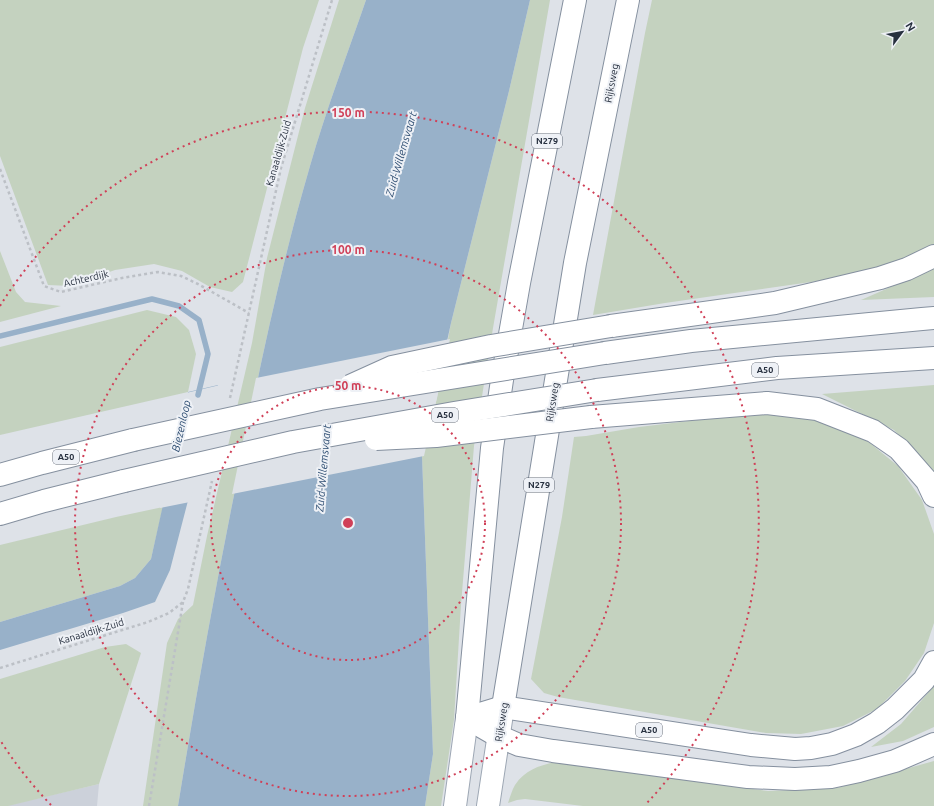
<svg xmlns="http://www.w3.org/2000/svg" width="934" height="806" font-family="Ubuntu,sans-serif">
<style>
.built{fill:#ccd1da}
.green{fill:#c4d2bf}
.water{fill:#98b1c9}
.pier{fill:#dee2e8}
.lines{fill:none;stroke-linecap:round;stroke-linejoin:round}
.stream{stroke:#98b1c9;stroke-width:5.5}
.primary-casing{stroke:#9da7b4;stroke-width:24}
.trunk-casing{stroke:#85909f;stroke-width:24}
.motorway-casing{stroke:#85909f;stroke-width:24}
.path{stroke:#bcc0c6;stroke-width:2.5;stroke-dasharray:3 3;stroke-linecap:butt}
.primary{stroke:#fff;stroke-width:22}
.trunk{stroke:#fff;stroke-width:22}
.motorway{stroke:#fff;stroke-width:22}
.motorway-bridge-casing{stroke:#85909f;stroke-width:24;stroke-linecap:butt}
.motorway-bridge{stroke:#fff;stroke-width:22}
.ring{fill:none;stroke:#d04058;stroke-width:2;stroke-dasharray:2 4}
.labels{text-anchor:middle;stroke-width:4;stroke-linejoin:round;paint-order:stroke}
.shield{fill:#eef1f6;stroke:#636a76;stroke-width:1}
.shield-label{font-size:9px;font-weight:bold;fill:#27303f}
.street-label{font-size:10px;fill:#27303f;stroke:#eef1f6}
.water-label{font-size:11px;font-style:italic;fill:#315074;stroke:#eef1f6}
.centre{fill:#d04058;stroke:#eef1f6;stroke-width:2}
.ring-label{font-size:12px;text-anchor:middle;font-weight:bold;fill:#d04058;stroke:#eef1f6;stroke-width:4;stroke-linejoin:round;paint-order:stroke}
</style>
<rect width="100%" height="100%" fill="#dee2e8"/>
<!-- built -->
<path class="built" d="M99,784l-2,22h-92z"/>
<!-- green -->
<g class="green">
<path d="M0,0h319l-16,48 -60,234 -11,10 -22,-5 -28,-16 -28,-7 -39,6 -45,16 -22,-1 -48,-129z"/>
<path d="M339,0h27c-19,55 -40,110 -56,166 -26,89 -46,180 -64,271 -26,123 -48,246 -68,369h-35l24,-163 11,-24 15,-14 14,-69 45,-193 15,-85 38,-150z"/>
<path d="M530,0h20l-57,328 -19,118 -13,159 -7,115 -13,86h-16l8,-52 -11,-298 15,-58 14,-75 58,-232z"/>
<path d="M652,0h282v247l-74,28 -195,28 -72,12 52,-282z"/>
<path d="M0,251l16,41 9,10 36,4 -61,16z"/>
<path d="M934,268v29l-73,3z"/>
<path d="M147,310l29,7 13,13 7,24 -8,38 -188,43v-88z"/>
<path d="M934,385v88l-40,-43 -72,-36z"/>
<path d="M772,411l61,13 32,15 33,27 24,34 12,34v89l-10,30 -19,28 -28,28 -34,17 -42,8 -35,-1 -208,-36 -14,-4 -13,-14 31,-162 12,-80 12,-1 53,-9z"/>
<path d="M163,507l-12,52 -16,19 -15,8 -120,36v-77l116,-28z"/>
<path d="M126,644l15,9 -42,131 -91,22h-8v-127l105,-32z"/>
<path d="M934,680v47l-31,14 -32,6 30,-23 27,-31z"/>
<path d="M934,761v45h-351l-58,-7 -8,1 -9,3c2,-6 4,-13 7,-18 10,-15 23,-19 40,-23l213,29 69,-3z"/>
</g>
<!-- water -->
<g class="water">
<path d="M366,0h164l-21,91 -58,232 -29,133 11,298 -8,52h-247c20,-123 42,-246 68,-369 18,-91 38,-182 64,-271 16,-56 37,-111 56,-166z"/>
<path d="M218,385l-48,185 -15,32 -32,11 -123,37v-28l120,-36 15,-8 16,-19 37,-167z"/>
</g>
<!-- pier -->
<g class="pier">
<path d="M450,339l-26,117 -192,38 24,-116z"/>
<path d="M220,385l-30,117 -30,6 26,-115z"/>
</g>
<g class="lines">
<!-- stream -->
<path class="stream" d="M0,336l152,-37 27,7 20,14 9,34 -10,41"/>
<!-- primary casing -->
<g class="primary-casing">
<g id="primary">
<path d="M455,806l12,-88"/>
<path d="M488,806l15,-99"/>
</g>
</g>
<!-- trunk casing -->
<g class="trunk-casing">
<g id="trunk">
<path d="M503,707l72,-444 53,-263"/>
<path d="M467,718l25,-270 10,-68 17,-97 56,-283"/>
</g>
</g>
<!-- motorway casing -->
<g class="motorway-casing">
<g id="motorway">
<path d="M611,326l164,-23 105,-25 27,-9 27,-13"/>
<path d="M605,353l86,-12 231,-22 12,-1"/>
<path d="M597,390l180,-22 157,-10"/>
<path d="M591,417l176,-14 50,6 56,22 26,18 28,32 7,15"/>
<path d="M0,475l42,-12 91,-23"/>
<path d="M0,514l44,-13 80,-20"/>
<path d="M467,718l36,-11 248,38 44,4 16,-1 21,-4 24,-9 21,-12 18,-14 29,-29 10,-18"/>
<path d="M467,718l31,18 21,9 34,6 195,26 47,2 36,-2 28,-6 36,-10 39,-17"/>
</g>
</g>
<!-- path -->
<g class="path">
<path d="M0,169l44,117 17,6 61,-14 36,-6 23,4 17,8 51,29"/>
<path d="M230,398l51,-230 51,-168"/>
<path d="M0,668l148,-46 21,-9 14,-11 5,-13 24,-108"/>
<path d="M149,806l34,-204"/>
</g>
<!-- primary -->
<use href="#primary" class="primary"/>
<!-- trunk -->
<use href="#trunk" class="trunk"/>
<!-- motorway -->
<use href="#motorway" class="motorway"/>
<!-- motorway-bridge casing -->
<g class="motorway-bridge-casing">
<g id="motorway-bridge">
<path d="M350,386l42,-19 99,-21 120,-20"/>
<path d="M376,439l60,-3 155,-19"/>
<path d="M133,440l187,-41 285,-46"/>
<path d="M124,481l169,-39 161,-29 143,-23"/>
</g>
</g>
<!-- motorway-bridge -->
<use href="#motorway-bridge" class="motorway-bridge"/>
</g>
<!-- distance rings -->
<g class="ring">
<circle cx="348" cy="523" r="137"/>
<circle cx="348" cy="523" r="273"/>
<path d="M51 805A410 410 0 0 1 0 740M0 306A410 410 0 1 1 645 805"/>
</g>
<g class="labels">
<!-- shield labels -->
<g class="shield">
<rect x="532" y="134" width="30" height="14" rx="3"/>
<rect x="752" y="363" width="26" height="14" rx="3"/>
<rect x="432" y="408" width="26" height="14" rx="3"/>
<rect x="53" y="450" width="26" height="14" rx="3"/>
<rect x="524" y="478" width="30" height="14" rx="3"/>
<rect x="636" y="723" width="26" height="14" rx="3"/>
</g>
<g class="shield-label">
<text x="547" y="144">N279</text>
<text x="765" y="373">A50</text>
<text x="445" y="418">A50</text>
<text x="66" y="460">A50</text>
<text x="539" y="488">N279</text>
<text x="649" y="733">A50</text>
</g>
<!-- street labels -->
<g class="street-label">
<text transform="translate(611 83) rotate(-79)" y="4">Rijksweg</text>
<text transform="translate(278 153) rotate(-74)" y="4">Kanaaldijk-Zuid</text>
<text transform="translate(86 278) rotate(-13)" y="4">Achterdijk</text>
<text transform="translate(552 402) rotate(-81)" y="4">Rijksweg</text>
<text transform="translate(91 631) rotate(-17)" y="4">Kanaaldijk-Zuid</text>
<text transform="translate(501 722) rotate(-81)" y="4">Rijksweg</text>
</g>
<!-- water labels -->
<g class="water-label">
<text transform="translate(401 154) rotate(-74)" y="4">Zuid-Willemsvaart</text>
<text transform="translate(181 426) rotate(-77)" y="4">Biezenloop</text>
<text transform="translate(323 468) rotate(-85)" y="4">Zuid-Willemsvaart</text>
</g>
</g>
<circle cx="348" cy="523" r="6" class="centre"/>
<g class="ring-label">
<text x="348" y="117">150 m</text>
<text x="348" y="254">100 m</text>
<text x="348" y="390">50 m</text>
</g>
<!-- north arrow -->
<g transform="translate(902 32) rotate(58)" stroke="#eef1f6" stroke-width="3" paint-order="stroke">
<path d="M0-3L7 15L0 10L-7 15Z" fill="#27303f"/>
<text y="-6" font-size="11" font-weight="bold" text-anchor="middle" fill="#27303f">N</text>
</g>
</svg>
